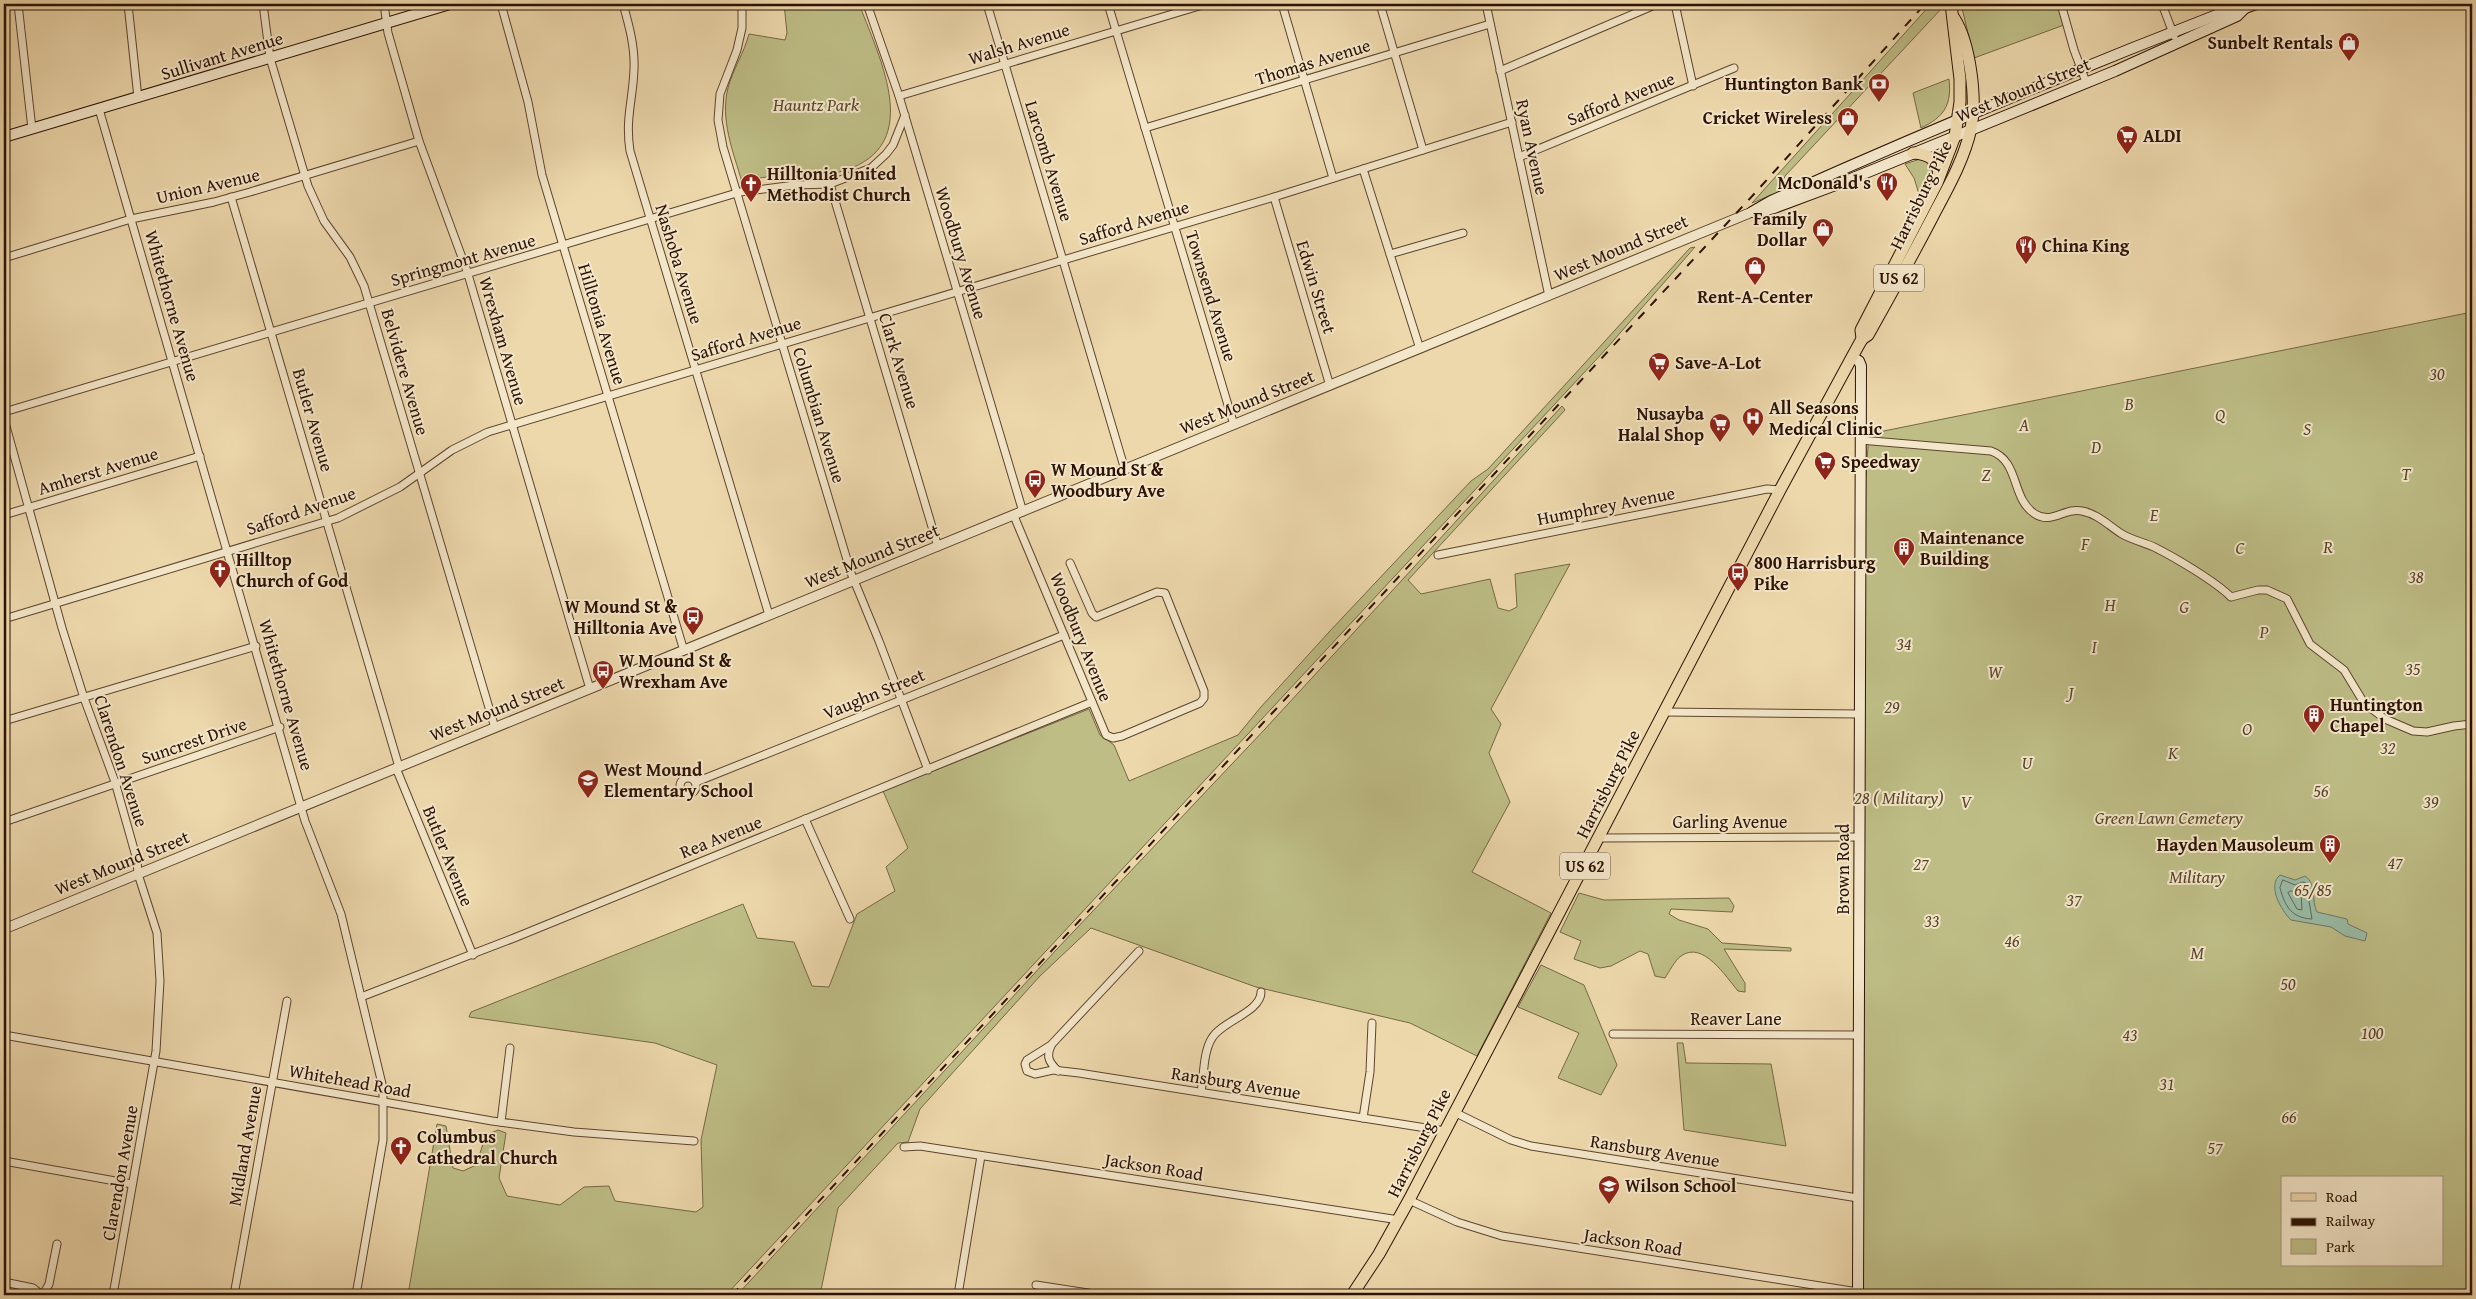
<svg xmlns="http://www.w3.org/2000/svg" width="2476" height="1299" font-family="'Gentium Book Plus',serif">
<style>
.green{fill:#bebd86;stroke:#766845;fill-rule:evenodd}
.water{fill:#9abba5;stroke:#6e7765}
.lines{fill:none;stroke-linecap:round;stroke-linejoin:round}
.shore{stroke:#646654;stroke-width:1}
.minor-casing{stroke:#5d442e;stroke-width:9}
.tertiary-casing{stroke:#5d442e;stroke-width:11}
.secondary-casing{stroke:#2d1204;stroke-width:12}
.primary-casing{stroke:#2d1204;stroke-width:13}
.minor{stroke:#f3e6c9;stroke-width:7}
.tertiary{stroke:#f3e6c9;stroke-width:9}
.secondary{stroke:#f3e6c9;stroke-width:10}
.primary{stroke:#edd8ac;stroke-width:11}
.rail{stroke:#2d1204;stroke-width:2;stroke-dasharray:9 9;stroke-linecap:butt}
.labels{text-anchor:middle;stroke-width:4;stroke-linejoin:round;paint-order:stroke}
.shield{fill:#f3e6c9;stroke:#68523f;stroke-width:1}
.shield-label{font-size:16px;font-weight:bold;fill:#2d1204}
.poi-label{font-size:18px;font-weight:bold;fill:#2d1204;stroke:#f3e6c9;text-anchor:start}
.street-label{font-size:18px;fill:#2d1204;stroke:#f3e6c9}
.park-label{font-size:18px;font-style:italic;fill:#58452b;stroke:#f3e6c9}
</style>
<rect width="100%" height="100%" fill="#edd8ac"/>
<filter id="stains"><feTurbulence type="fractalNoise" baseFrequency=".004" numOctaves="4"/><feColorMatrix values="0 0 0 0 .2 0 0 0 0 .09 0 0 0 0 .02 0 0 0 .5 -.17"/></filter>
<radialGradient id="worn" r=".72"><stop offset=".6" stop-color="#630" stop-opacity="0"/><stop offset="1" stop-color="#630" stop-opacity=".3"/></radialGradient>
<!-- green -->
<g class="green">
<path d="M784,4h75c25,64 70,154 -34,171 -11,2 -22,-1 -34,0 -17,0 -33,3 -49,7 -9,-31 -22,-62 -14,-94 5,-19 16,-35 21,-54l36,6 2,-7z"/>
<path d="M1931,4h11v4l-157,168 -6,16 -27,11z"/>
<path d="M1961,4h97l6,21 -90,33z"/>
<path d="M1949,79c3,26 -5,38 -28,49l-8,-35z"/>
<path d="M1923,158l9,6 3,14 -15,26 -1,-10 -5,-16 -9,-14z"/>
<path d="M1695,247l-88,101 -881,947h-318l29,-171 9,2 7,42 10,3 13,-6 10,-30 12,-5 8,3 -7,45 8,18 53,9 24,-18 25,-1 6,15 81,11 7,-5 -2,-67 16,-75 -62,-22 -186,-26 2,-5 272,-108 14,34 37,4 18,44 17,1 28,-73 38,-23 -9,-24 22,-19 -25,-57 206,-82 11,26 14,10 15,36 109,-46 22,-27 69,-76 142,-151 17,-12 202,-221z"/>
<path d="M2472,312v983h-610l2,-795 5,-66zM2282,1178h160v87h-160z"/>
<path d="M1562,406l3,4 -157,170 13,14 69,-15 8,29 11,3 8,-4 -2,-33 55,-10 -79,145 10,15 -12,29 21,49 -38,70 79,41 -74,143 -67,-33 -154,-36 -165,-59 -51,48 -120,133 -12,33 -10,1 -60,65 -18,87h-83l320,-346 208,-220z"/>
<path d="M1579,893l25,7 125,-2 5,8 -2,6 -61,-3 -2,5 10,6 29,9 14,14 69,5v3l-67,-2 21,34v9l-7,-1c-12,-14 -35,-51 -57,-35 -6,4 -12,16 -16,22l-10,-2 -7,-22 -8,-3 -29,15 -11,2 -26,-9 7,-18 -21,-9z"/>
<path d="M1541,965l43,20 33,80 -16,30 -43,-17 21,-45 -61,-26z"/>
<path d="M1677,1043h6l3,20 85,1 15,82 -102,-16z"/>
</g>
<!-- water -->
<path class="water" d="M2280,875l15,5 10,-4c12,8 6,24 12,36l30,7 1,5 19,9 -2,8 -20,-5 -14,-9 -40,-7c-10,-10 -24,-34 -11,-45z"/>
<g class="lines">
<!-- shore -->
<g class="shore">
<path d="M2283,880l12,5 8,-3 3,1 6,36c-20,-1 -27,-12 -32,-31z"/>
<path d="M2291,891l10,1 1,18 -5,-1 -9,-16z"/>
</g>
<!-- minor casing -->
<g class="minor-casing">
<g id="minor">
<path d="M18,4l14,125"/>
<path d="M128,4l10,94"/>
<path d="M263,4l7,54 38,128 16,35 26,36 14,29 131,442"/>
<path d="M384,4l4,29 31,108 48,130 123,418"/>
<path d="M501,4l27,98 14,73 142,476"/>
<path d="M623,4c6,21 12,43 11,65 -1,31 -9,49 -4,82l139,464"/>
<path d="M742,4v24l-5,22 -17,44 -2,26 5,27 128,426 28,68 49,129"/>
<path d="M867,4l32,92 124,416"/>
<path d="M987,4l138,466"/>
<path d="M1108,4l126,421"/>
<path d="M1282,4l51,174"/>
<path d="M1380,4l43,146"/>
<path d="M1486,4l63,292"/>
<path d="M1675,4l18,82"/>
<path d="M2061,4l13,46 12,32"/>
<path d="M2162,4l12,32"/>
<path d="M1500,71l157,-67"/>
<path d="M899,96l307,-92"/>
<path d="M99,109l206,712 36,93 42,174v52l-27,155"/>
<path d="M1145,128l345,-104"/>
<path d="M1519,157l215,-89"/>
<path d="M1363,169l57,180"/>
<path d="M830,184l108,363"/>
<path d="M231,197l168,570"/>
<path d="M1274,197l56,189"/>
<path d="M1390,254l73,-21"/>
<path d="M4,258l127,-39 83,-17 36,-10 169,-51"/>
<path d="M4,412l736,-220 55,-7 35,-1 41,-16 15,-14 7,-9 12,-30"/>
<path d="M4,419l58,209 22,70 31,84 22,78 1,14 19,59 3,48 -4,70 -43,244"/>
<path d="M1860,440l131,11c29,10 20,48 44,63 17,11 30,-7 47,-3 16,3 27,15 40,23 10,6 21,8 32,13 20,10 61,34 77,50l27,-7h9l20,9 23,45 34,26 20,33 21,16 28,12 14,1 27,-6 18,-2"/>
<path d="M4,515l196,-59"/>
<path d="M1014,516l92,219 7,3 9,-2 78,-33 4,-5v-7l-39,-98 -8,-1 -61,25 -4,-4 -22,-50"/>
<path d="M1438,555l329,-66 13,1"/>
<path d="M4,619l334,-101 62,-31 52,-37 36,-18 786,-235 238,-75"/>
<path d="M1664,712l196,2"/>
<path d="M4,721l252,-75"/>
<path d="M396,768l77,187"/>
<circle cx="688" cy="786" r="8"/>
<path d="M696,782l368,-147"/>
<path d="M805,819l45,100"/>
<path d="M4,822l276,-95"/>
<path d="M1600,838l259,-1"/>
<path d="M1139,951l-88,94 -24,15 -2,4 2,7 8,3 18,-4 26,3 366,58"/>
<path d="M361,997l153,-59 578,-236"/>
<path d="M1613,1034l245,1"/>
<path d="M4,1035l488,86 82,11 120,9"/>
<path d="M1051,1046c-5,11 -2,16 7,25"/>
<path d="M1201,1092c3,-16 2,-40 11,-54 10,-17 49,-26 49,-46"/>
<path d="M1454,1112l57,28 20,6 327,52"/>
<path d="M1363,1118l7,-46 2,-49"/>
<path d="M501,1122l9,-74"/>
<path d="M904,1147l16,-1 479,74"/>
<path d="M4,1161l128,23"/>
<path d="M1409,1200l48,22 45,14 356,56"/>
<path d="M4,1282l29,6 9,7"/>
<path d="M1036,1285l65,10"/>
<path d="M43,1295l6,-11 8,-40"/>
<path d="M234,1295l53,-294"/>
<path d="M958,1295l23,-139"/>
</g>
</g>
<!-- tertiary casing -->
<g class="tertiary-casing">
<path id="tertiary" d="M4,929l1748,-717"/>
</g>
<!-- secondary casing -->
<g class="secondary-casing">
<g id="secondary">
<path d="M4,137l446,-133"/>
<path d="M1760,211l14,-3 67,-25 274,-112 122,-55 8,-8"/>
<path d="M1752,212l19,-11c152,-68 306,-132 461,-192l13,-1 11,-4"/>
<path d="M1852,357l7,4 2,5 -3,929"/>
</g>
</g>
<!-- primary casing -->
<g class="primary-casing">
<g id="primary">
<path d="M1913,153c17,1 28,8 25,26"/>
<path d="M1862,339l6,-4c23,-41 46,-82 67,-123 14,-26 30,-55 36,-84 6,-30 -1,-85 -17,-110"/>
<path d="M1352,1295l27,-41 30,-54 371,-710 72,-133 10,-18 -1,-9 76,-147 18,-47 5,-34v-23l-9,-75"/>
</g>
</g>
<!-- minor -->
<use href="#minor" class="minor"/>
<!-- tertiary -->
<use href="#tertiary" class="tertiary"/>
<!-- secondary -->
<use href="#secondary" class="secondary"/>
<!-- primary -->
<use href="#primary" class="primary"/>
<!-- rail -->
<path class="rail" d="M732,1295l1023,-1102 170,-189"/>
</g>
<!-- icons -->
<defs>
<g id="shop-pin" transform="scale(1.125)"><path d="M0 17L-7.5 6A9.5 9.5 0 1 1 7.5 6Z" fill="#8f2418" stroke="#f3e6c9"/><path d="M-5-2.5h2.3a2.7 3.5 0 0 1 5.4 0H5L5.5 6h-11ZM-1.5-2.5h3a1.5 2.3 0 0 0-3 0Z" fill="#fff"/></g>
<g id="bank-pin" transform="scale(1.125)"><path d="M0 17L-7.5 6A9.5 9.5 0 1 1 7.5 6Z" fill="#8f2418" stroke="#f3e6c9"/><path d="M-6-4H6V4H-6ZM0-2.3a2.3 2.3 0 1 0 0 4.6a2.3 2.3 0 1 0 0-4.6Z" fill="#fff"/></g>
<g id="supermarket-pin" transform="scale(1.125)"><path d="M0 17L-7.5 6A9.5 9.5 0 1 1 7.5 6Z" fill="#8f2418" stroke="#f3e6c9"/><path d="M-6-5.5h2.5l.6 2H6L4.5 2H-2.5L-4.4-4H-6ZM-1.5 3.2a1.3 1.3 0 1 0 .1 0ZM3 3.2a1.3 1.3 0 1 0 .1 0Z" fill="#fff"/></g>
<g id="restaurant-pin" transform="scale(1.125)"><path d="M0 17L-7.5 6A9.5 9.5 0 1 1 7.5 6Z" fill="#8f2418" stroke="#f3e6c9"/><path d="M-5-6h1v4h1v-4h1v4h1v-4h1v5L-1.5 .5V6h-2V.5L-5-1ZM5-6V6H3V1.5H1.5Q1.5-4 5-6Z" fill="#fff"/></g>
<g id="church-pin" transform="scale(1.125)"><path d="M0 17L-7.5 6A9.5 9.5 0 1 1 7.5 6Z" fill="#8f2418" stroke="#f3e6c9"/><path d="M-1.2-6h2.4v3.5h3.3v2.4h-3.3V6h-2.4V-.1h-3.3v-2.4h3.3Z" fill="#fff"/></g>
<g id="hospital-pin" transform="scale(1.125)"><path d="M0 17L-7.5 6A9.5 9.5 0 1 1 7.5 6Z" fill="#8f2418" stroke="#f3e6c9"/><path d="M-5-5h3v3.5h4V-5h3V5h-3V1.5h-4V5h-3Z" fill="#fff"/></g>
<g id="bus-pin" transform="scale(1.125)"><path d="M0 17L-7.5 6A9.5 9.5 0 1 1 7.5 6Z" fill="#8f2418" stroke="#f3e6c9"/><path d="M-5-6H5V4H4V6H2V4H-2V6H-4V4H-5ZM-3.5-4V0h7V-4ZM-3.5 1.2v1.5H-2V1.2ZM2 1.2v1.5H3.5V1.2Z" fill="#fff"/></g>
<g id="building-pin" transform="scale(1.125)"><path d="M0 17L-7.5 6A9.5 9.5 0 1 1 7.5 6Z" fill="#8f2418" stroke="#f3e6c9"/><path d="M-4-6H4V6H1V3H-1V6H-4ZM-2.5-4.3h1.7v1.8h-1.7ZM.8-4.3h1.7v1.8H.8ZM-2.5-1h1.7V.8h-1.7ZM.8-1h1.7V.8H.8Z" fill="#fff"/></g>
<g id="school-pin" transform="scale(1.125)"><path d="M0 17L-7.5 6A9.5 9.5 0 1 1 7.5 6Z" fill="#8f2418" stroke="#f3e6c9"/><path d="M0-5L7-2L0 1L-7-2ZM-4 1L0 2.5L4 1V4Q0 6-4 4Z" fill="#fff"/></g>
</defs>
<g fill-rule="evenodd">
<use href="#shop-pin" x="2349" y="43"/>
<use href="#bank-pin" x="1879" y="84"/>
<use href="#shop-pin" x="1848" y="118"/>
<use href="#supermarket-pin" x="2127" y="136"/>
<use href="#restaurant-pin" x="1887" y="183"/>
<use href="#church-pin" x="751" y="184"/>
<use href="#shop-pin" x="1823" y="229"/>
<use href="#restaurant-pin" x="2026" y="246"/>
<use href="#shop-pin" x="1755" y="267"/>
<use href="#supermarket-pin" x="1659" y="363"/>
<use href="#hospital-pin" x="1753" y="418"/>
<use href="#supermarket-pin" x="1720" y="424"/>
<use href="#supermarket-pin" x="1825" y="462"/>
<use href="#bus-pin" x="1035" y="480"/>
<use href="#building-pin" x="1904" y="548"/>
<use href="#church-pin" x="220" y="570"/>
<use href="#bus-pin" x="1738" y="573"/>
<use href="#bus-pin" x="693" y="617"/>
<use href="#bus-pin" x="603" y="671"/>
<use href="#building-pin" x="2314" y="715"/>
<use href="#school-pin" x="588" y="780"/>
<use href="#building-pin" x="2330" y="845"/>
<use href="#church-pin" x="401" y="1147"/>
<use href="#school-pin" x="1609" y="1186"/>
</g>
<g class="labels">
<!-- shield labels -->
<g class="shield">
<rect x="1874" y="264.5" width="50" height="27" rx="4"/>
<rect x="1560" y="852.5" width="50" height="27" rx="4"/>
</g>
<g class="shield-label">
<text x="1899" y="284">US 62</text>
<text x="1585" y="872">US 62</text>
</g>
<!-- poi labels -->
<g class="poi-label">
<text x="2333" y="49" text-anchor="end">Sunbelt Rentals</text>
<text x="1863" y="90" text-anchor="end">Huntington Bank</text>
<text x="1832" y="124" text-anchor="end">Cricket Wireless</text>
<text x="2143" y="142">ALDI</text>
<text x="767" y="180">Hilltonia United<tspan x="767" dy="21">Methodist Church</tspan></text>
<text x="1871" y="189" text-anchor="end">McDonald's</text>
<text x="1807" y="225" text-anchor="end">Family<tspan x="1807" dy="21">Dollar</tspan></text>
<text x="2042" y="252">China King</text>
<text x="1755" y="303" text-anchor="middle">Rent-A-Center</text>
<text x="1675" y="369">Save-A-Lot</text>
<text x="1769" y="414">All Seasons<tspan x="1769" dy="21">Medical Clinic</tspan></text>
<text x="1704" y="420" text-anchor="end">Nusayba<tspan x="1704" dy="21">Halal Shop</tspan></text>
<text x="1841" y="468">Speedway</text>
<text x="1051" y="476">W Mound St &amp;<tspan x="1051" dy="21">Woodbury Ave</tspan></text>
<text x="1920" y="544">Maintenance<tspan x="1920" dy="21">Building</tspan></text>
<text x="236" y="566">Hilltop<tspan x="236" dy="21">Church of God</tspan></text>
<text x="1754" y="569">800 Harrisburg<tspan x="1754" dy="21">Pike</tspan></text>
<text x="677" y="613" text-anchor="end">W Mound St &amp;<tspan x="677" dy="21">Hilltonia Ave</tspan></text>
<text x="619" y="667">W Mound St &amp;<tspan x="619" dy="21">Wrexham Ave</tspan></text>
<text x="2330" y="711">Huntington<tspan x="2330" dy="21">Chapel</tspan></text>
<text x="604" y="776">West Mound<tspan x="604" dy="21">Elementary School</tspan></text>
<text x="2314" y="851" text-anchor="end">Hayden Mausoleum</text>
<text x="417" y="1143">Columbus<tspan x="417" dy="21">Cathedral Church</tspan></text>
<text x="1625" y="1192">Wilson School</text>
</g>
<!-- street labels -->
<g class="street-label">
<text transform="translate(1019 44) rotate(-17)" y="6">Walsh Avenue</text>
<text transform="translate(222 56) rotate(-17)" y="6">Sullivant Avenue</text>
<text transform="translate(1313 62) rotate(-17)" y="6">Thomas Avenue</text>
<text transform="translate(2023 90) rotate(-22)" y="6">West Mound Street</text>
<text transform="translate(1621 99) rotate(-22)" y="6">Safford Avenue</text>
<text transform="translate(1532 147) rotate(78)" y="6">Ryan Avenue</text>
<text transform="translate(1049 161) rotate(73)" y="6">Larcomb Avenue</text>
<text transform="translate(208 186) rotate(-13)" y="6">Union Avenue</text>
<text transform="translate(1921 195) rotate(-64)" y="6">Harrisburg Pike</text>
<text transform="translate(1134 223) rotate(-17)" y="6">Safford Avenue</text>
<text transform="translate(1621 248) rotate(-23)" y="6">West Mound Street</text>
<text transform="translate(961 253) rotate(73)" y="6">Woodbury Avenue</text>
<text transform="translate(463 260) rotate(-16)" y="6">Springmont Avenue</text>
<text transform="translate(679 264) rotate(73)" y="6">Nashoba Avenue</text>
<text transform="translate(1316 287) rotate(73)" y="6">Edwin Street</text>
<text transform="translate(1211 296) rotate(73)" y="6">Townsend Avenue</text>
<text transform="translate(172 306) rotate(74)" y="6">Whitethorne Avenue</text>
<text transform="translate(602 324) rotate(73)" y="6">Hilltonia Avenue</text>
<text transform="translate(746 339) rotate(-17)" y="6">Safford Avenue</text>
<text transform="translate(503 341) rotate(74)" y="6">Wrexham Avenue</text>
<text transform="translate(899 361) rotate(73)" y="6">Clark Avenue</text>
<text transform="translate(405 372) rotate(74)" y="6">Belvidere Avenue</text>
<text transform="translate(1247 402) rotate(-22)" y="6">West Mound Street</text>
<text transform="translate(819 415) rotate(73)" y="6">Columbian Avenue</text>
<text transform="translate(313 420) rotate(74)" y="6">Butler Avenue</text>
<text transform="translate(98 471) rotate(-17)" y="6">Amherst Avenue</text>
<text transform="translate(1606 506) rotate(-11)" y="6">Humphrey Avenue</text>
<text transform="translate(301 511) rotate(-19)" y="6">Safford Avenue</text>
<text transform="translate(872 556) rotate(-22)" y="6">West Mound Street</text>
<text transform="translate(1081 637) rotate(68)" y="6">Woodbury Avenue</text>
<text transform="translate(874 694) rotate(-22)" y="6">Vaughn Street</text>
<text transform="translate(286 695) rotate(74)" y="6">Whitethorne Avenue</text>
<text transform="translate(497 709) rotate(-22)" y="6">West Mound Street</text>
<text transform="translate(194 741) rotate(-19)" y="6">Suncrest Drive</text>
<text transform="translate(121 761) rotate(72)" y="6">Clarendon Avenue</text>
<text transform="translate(1608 784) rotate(-63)" y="6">Harrisburg Pike</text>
<text x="1730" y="828">Garling Avenue</text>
<text transform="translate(721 837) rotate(-22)" y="6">Rea Avenue</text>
<text transform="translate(448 856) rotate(68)" y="6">Butler Avenue</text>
<text transform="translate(122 863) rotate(-22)" y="6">West Mound Street</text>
<text transform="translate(1843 869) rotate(-90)" y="6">Brown Road</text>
<text x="1736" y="1025">Reaver Lane</text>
<text transform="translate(350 1081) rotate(10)" y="6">Whitehead Road</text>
<text transform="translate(1236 1083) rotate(9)" y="6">Ransburg Avenue</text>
<text transform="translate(1419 1143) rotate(-63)" y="6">Harrisburg Pike</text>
<text transform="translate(245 1146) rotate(-80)" y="6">Midland Avenue</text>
<text transform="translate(1655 1151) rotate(9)" y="6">Ransburg Avenue</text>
<text transform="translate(1154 1167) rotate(9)" y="6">Jackson Road</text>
<text transform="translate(120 1173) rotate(-80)" y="6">Clarendon Avenue</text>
<text transform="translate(1633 1242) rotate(9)" y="6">Jackson Road</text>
</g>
<!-- park labels -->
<g class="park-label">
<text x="816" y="111">Hauntz Park</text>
<text x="2437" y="380">30</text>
<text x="2129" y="410">B</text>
<text x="2220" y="421">Q</text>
<text x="2024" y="431">A</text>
<text x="2307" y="435">S</text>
<text x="2096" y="453">D</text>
<text x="2406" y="480">T</text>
<text x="1986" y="481">Z</text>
<text x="2154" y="521">E</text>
<text x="2085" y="550">F</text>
<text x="2328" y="553">R</text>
<text x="2240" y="554">C</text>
<text x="2416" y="583">38</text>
<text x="2110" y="611">H</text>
<text x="2184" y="613">G</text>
<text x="2264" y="638">P</text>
<text x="1904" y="650">34</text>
<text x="2094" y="653">I</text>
<text x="2413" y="675">35</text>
<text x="1995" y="678">W</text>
<text x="2071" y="699">J</text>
<text x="1892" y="713">29</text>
<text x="2247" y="735">O</text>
<text x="2388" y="754">32</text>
<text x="2173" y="759">K</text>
<text x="2027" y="769">U</text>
<text x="2321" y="797">56</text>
<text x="1899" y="804">28 ( Military)</text>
<text x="1966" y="808">V</text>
<text x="2431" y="808">39</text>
<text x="2169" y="824">Green Lawn Cemetery</text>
<text x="2395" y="869">47</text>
<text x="1921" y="870">27</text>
<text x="2197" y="883">Military</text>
<text x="2313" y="896">65/85</text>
<text x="2074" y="906">37</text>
<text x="1932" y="927">33</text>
<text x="2012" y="947">46</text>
<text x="2197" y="959">M</text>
<text x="2288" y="990">50</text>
<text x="2372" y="1039">100</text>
<text x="2130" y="1041">43</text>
<text x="2167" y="1090">31</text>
<text x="2289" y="1123">66</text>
<text x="2215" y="1154">57</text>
</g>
</g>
<!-- margin -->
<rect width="2476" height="1299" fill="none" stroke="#edd8ac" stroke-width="20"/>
<rect x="5" y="5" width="2466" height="1289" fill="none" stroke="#2d1204" stroke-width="2.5"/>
<rect x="10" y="10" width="2456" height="1279" fill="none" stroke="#2d1204"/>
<!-- legend -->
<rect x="2281" y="1176" width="162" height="90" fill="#f3e6c9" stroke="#a4917a"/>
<rect x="2291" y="1193" width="25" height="8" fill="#edd8ac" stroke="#a4917a"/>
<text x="2326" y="1202" font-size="15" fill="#2d1204">Road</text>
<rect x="2291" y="1218" width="25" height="8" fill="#2d1204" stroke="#a4917a"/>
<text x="2326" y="1226" font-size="15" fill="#2d1204">Railway</text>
<rect x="2291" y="1239" width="25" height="15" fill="#bebd86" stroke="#a4917a"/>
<text x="2326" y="1252" font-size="15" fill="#2d1204">Park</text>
<rect width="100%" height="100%" filter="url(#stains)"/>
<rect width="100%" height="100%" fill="url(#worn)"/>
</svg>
